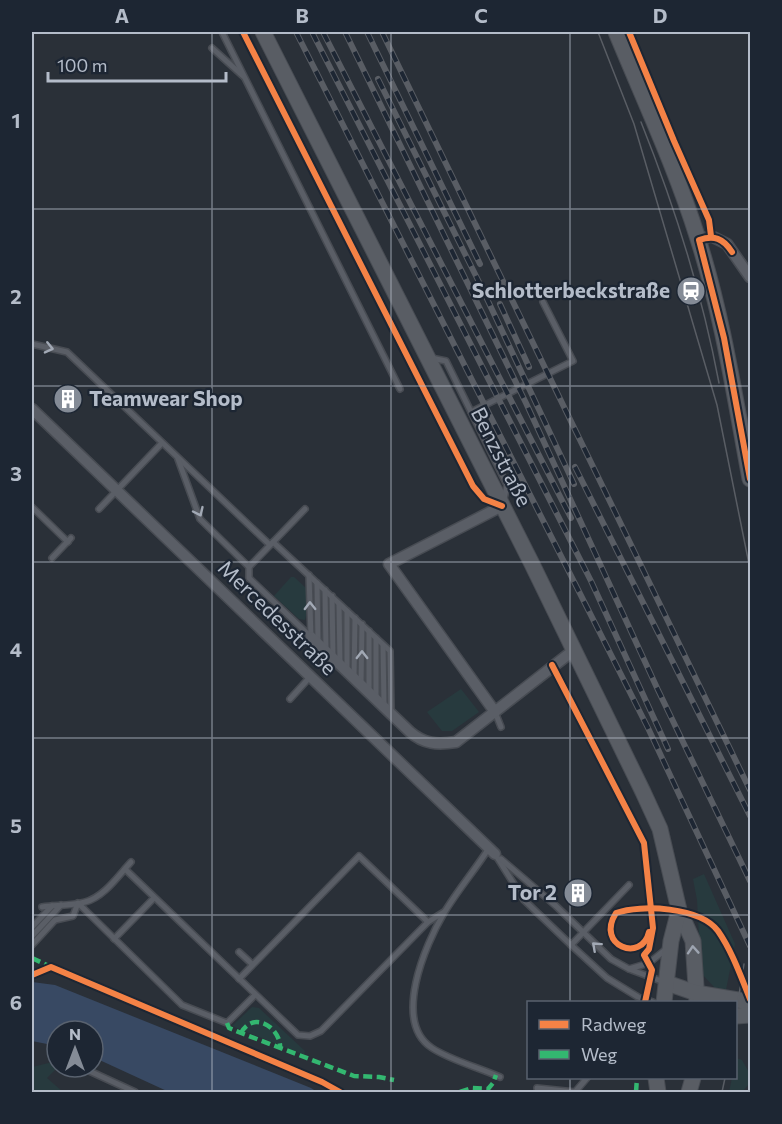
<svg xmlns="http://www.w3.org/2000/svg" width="782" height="1124" font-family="Commissioner,sans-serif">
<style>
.green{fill:#273a3e}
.water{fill:#384963}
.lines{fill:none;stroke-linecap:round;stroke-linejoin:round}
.service-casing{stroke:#484c53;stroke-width:8}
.minor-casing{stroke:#484c53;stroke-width:13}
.secondary-casing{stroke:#484c53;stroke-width:17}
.service{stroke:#5a5e66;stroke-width:5}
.minor{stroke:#5a5e66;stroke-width:10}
.secondary{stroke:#595d64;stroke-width:15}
.tram{stroke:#595d64;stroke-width:1.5}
.rail-casing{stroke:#595d64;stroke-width:6}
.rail{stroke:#1d2633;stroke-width:4;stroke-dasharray:11;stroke-linecap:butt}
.quiet{stroke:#33b770;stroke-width:4.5;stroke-dasharray:9 4.5;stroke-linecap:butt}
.cycleway-casing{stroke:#1d2633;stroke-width:10}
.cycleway{stroke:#f48246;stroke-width:6}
.oneway{stroke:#a2a9b5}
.oneway2{stroke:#9da4b0}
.grid{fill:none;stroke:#b4bcc9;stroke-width:1.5;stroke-opacity:0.55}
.labels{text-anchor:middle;stroke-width:4.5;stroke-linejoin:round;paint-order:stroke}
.poi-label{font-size:21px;font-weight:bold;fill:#b4bcc9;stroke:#1d2633;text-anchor:end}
.street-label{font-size:21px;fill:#b4bcc9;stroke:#1d2633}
.neatline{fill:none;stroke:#b4bcc9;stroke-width:2}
.grid-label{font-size:20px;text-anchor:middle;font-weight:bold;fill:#b4bcc9}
</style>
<rect width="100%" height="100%" fill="#2a3038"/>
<!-- green -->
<g class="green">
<path d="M291,577h3l12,11v28l-1,4 -6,-1 -25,-23z"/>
<path d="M461,689l18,23 -27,19h-10l-15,-19z"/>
<path d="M704,874l31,70 -9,46 -11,-2 -14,-15 -4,-73 -4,-21z"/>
<path d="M252,1007l7,1 46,43 -1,4 -72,-29z"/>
<path d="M736,1058l6,2 8,14v9l-8,9h-13l3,-14h4z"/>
<path d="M57,1061l1,6 -11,11 16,14h-31v-25z"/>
</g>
<!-- water -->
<path class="water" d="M32,982l23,3 256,103 6,4h-148l-76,-35v-26h-36v15l-25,-5z"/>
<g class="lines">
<!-- service casing -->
<g class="service-casing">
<g id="service">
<path d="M222,32l178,357"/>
<path d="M212,48l31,28"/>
<path d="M32,344l35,8 203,193"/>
<path d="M431,358l15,3 61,124 -3,14"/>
<path d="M471,412l102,-51 -30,-59"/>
<path d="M178,459l22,60 49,48v11l62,59"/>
<path d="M32,507l36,35"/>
<path d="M99,509l63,-66"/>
<path d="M273,542l117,109 1,61"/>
<path d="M52,558l19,-20"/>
<path d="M249,567l56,-58"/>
<path d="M309,575l2,62"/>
<path d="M317,583l1,59"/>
<path d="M325,590l1,59"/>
<path d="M332,596l1,60"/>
<path d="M339,604l1,59"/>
<path d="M347,611v60"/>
<path d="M376,638v60"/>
<path d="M383,645l1,60"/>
<path d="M354,677l1,-59"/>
<path d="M361,684l1,-60"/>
<path d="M369,692v-61"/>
<path d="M290,699l20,-22"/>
<path d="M495,712l6,15"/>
<path d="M489,848c-14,22 -32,43 -45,65 -19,32 -52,109 -12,135 18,12 48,20 68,29"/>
<path d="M495,854l29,46 47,45 36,33 31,19 15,5"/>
<path d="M501,859l55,47 55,53 18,10 35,13"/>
<path d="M125,869l173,166 12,1 11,-5 107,-109 16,-10"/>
<path d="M42,907c14,-2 29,-1 43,-5 19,-5 33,-26 46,-40"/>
<path d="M32,927l20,-21"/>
<path d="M32,936l29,-31"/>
<path d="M114,939l40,-41"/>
<path d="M32,945l23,-25 18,-4 5,-13 104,102 45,18 28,-28"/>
<path d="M571,945l58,-60"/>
<path d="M239,952l13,12"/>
<path d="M629,969l20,-6 16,-13"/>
<path d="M239,979l120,-123 69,66"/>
<path d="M85,1069l50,23"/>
<path d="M537,1088l38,4"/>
<path d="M575,1092l12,-14"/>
</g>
</g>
<!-- minor casing -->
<g class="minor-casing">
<g id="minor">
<path d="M699,240l12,-4 16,8 23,33"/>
<path d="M32,409l463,445"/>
<path d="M311,637l99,95c14,12 27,13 46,10l118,-92"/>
<path d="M495,712l-106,-148 113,-58"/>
</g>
</g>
<!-- secondary casing -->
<g class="secondary-casing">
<g id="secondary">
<path d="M263,32l269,532 111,228 17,37 19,81 14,31 4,61"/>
<path d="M616,32c28,68 60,136 82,207 25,78 37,160 52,240"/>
<path d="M667,983l29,10 54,9"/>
<path d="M664,1002l7,-61 8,-31"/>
<path d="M736,1016l14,-1"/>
<path d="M656,1078l2,14"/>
<path d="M689,1092l4,-14"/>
</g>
</g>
<!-- service -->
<use href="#service" class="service"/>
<!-- minor -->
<use href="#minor" class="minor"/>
<!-- secondary -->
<use href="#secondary" class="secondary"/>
<!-- tram -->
<g class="tram">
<path d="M598,32l36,92 83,281 33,164"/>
<path d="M641,122c34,85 61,171 78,261"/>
<path d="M736,1013l8,-49"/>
<path d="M722,1092l3,-14"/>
</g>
<!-- rail casing -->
<g class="rail-casing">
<g id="rail">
<path d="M296,32l352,696 102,218"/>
<path d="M312,32l279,549 77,168"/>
<path d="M323,32l248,486"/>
<path d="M345,32l181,371 132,287 92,191"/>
<path d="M367,32l113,232"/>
<path d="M382,32l368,758"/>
<path d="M378,79l102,205 94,200"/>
<path d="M500,304l29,63"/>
<path d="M575,467l175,349"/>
</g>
</g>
<!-- rail -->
<use href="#rail" class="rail"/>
<!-- quiet -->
<g class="quiet">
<path d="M32,958l19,9"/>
<path d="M227,1023l2,5 12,5 113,43 25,1 15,3"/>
<path d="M241,1033c13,-24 41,-4 39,16"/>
<path d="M460,1092l12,-4 16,1 5,-6 3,-8"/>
<path d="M636,1092l1,-14"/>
</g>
<!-- cycleway casing -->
<g class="cycleway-casing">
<g id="cycleway">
<path d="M243,32l230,454 11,13 18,7"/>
<path d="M629,32l45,109 35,79 2,16"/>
<path d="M732,252c-9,-14 -18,-17 -33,-12l25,98 26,141"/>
<path d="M552,665l92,178 9,85 -4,21 -5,6 8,15 -7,32"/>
<path d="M649,932c-7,31 -54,14 -33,-19 25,-9 84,-6 102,18 14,20 23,46 32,68"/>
<path d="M32,975l19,-8 271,115 18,10"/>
</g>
</g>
<!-- cycleway -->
<use href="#cycleway" class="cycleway"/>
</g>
<!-- one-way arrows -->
<defs><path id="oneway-chevron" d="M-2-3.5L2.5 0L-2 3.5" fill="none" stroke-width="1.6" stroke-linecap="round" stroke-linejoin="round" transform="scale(1.5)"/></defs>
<g class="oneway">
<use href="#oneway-chevron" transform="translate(49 348) rotate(13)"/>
<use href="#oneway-chevron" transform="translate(199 512) rotate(65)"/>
<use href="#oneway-chevron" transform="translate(310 606) rotate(-91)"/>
<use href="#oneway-chevron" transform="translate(362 655) rotate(-90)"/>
<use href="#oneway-chevron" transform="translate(596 946) rotate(-138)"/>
</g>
<use class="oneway2" href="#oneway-chevron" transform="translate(693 950) rotate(-94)"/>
<!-- grid -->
<path class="grid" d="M212,32v1060M391,32v1060M570,32v970M32,209h718M32,386h718M32,562h718M32,738h718M32,915h718M570,1078v14"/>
<!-- icons -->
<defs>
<g id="station-disc" transform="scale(1.5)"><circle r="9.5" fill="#848b96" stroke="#1d2633"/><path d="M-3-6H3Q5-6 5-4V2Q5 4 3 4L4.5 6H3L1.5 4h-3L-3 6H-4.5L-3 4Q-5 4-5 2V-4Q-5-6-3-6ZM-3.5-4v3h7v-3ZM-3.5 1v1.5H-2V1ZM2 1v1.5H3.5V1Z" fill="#fff"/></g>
<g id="building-disc" transform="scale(1.5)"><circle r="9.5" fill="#848b96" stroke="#1d2633"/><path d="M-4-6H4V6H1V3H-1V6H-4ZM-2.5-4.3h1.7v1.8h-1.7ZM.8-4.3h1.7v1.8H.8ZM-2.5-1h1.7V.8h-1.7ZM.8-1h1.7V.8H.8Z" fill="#fff"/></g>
</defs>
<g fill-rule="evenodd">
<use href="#station-disc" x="691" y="291"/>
<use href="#building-disc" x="68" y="399"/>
<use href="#building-disc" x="578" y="893"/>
</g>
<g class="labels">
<!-- poi labels -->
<g class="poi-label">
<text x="670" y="298">Schlotterbeckstraße</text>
<text x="89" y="406" text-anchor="start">Teamwear Shop</text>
<text x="557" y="900">Tor 2</text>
</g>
<!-- street labels -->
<g class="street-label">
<text transform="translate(501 457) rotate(63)" y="7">Benzstraße</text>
<text transform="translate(277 618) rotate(44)" y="7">Mercedesstraße</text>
</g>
</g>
<!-- border -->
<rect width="782" height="1124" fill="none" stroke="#1d2633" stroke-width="66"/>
<!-- legend -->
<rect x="527" y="1001" width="210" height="78" fill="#1d2633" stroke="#59626f" stroke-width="1.5"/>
<rect x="539" y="1020" width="30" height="9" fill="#f48246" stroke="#59626f" stroke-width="1.5"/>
<text x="581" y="1031" font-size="18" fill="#b4bcc9">Radweg</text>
<rect x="539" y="1050" width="30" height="9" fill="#33b770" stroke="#59626f" stroke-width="1.5"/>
<text x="581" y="1061" font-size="18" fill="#b4bcc9">Weg</text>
<!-- north arrow -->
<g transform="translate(75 1049)"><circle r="28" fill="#1d2633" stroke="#59626f" stroke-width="1.5"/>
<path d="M0-4.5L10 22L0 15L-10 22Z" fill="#848b96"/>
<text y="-9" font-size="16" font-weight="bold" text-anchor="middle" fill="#b4bcc9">N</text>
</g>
<!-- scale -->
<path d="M48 72v9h178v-9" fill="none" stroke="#b4bcc9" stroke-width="3"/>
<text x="57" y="72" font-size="18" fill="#b4bcc9" stroke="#1d2633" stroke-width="4.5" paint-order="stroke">100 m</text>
<rect x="33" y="33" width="716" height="1058" class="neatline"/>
<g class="grid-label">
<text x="122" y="23">A</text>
<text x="302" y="23">B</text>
<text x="481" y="23">C</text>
<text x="660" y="23">D</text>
<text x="16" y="128">1</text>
<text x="16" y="304">2</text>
<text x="16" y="481">3</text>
<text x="16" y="657">4</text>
<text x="16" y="833">5</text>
<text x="16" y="1010">6</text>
</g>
</svg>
